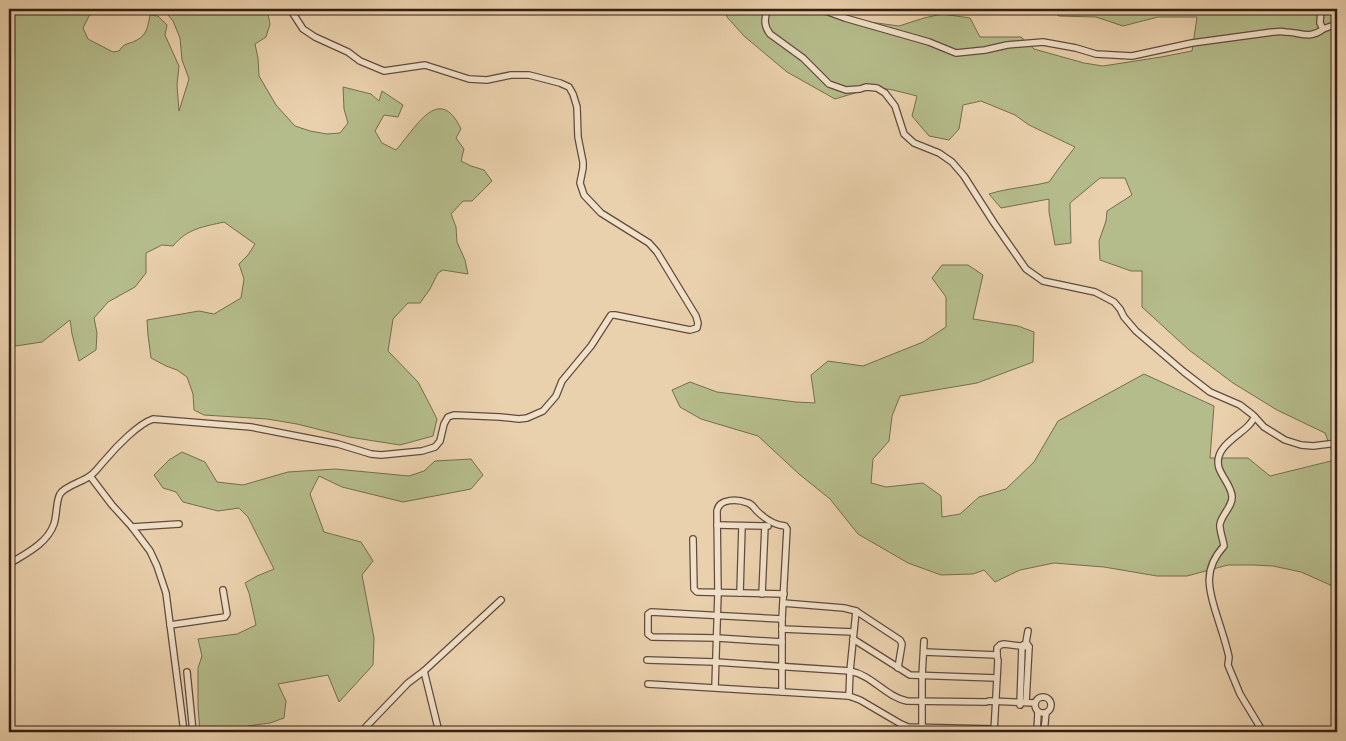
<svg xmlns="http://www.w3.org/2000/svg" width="1346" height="741" font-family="'IM FELL Double Pica',serif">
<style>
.green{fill:#b5bc8b;stroke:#756d50}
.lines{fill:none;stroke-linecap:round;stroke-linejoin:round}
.minor-casing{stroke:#624b3a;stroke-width:8}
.minor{stroke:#f1e1ca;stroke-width:5.5}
</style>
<rect width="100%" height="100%" fill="#ead1ad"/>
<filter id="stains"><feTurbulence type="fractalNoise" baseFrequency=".004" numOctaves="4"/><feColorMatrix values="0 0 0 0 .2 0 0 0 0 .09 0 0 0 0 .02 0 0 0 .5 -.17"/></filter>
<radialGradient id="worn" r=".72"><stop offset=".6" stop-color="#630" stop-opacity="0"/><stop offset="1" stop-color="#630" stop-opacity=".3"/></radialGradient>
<!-- green -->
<g class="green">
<path d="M9,9h51l5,4 14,-4h19l-9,7 -6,12 5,11 25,13 6,-1c6,-9 9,-6 18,-11 10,-5 11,-14 13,-25l8,1 9,9 -2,10 14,31 -2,19 2,26 10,-32 -7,-19 -2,-22 -7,-17 -10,-12h104l3,15 -4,13 -11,7 3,14 1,18 17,29 19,21 15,5 17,3 13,-1 8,-10 -4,-14 -1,-22 28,7 8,7 3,-10 21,14 -5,12 -14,-2 -9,16 7,12 14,7c19,-21 43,-68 65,-21l-5,9 8,11 -3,12 10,5 13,4 8,11 -20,20h-9l-12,13 5,13 1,15 8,18 3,14 -25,-4 -5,3 -8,16 -10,14h-12l-15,16 -5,32 30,31 12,23 7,14 -4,17 -33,9 -51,-8 -52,-13 -30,-5 -63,-4 -10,-5 -1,-16 -6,-17 -10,-7 -11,-4 -15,-8 -3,-23 -1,-15 52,-9 15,3 27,-16 3,-19 -5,-15 9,-9 7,-11 -31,-22c-21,5 -36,6 -51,24l-11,-1 -16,8v20l-11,14 -27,15 -14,16 3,15 -1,17 -17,11 -7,-27 -2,-14 -28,22 -33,5z"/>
<path d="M725,9h98l39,12 37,5 25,-8 18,-4 28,4 10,19h41l13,12 50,14 19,3 58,-9 31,-6 5,-34h-39l-35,9 -27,-9 -37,-1 -10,-7h288v579l-36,-16 -28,-6 -20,-1h-25l-41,11h-30l-53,-9 -50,-4 -34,7 -25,12 -11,-12 -11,4 -32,1 -33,-12 -50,-29 -28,-35 -31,-25 -41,-38 -57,-17 -21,-12 -8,-17 18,-8 27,10 79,10 19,1 -4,-28 17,-14 35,5 60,-24 23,-15v-30l-14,-19 10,-13h26l15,10 -10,44 45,7 16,6 -1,30 -56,21 -77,13 -8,20 -3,25 -16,18 -2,24 15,4 37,-4 18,13 1,21 18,-3 19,-17 27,-8 28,-27 24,-41 86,-47 70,32 -4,52h38l22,18 65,-16 -10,-27 -48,-23 -44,-27 -44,-33 -47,-43v-36h-11l-31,-11 -1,-19 7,-20 1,-10 25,-16 -7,-17h-25l-30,25 1,40 -16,2 -6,-33v-13l-48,9 -12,-14c19,-6 40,-7 60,-12l10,-14 16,-21 -46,-22 -14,-10 -34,-14 -18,4 -4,24 -10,11 -20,-4 -17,-20 5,-20 -24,-6 -18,-3 -40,12 -48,-27 -43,-36 -17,-19z"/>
<path d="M182,452l23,10 12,20 26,3 45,-13 47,-3 74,7 15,-5 11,-10 36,-2 12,16 -12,14 -68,13 -61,-15 -23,-11 -9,18 14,38 37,10 12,19 -11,14 12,63 -1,27 -34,37 -11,-27 -50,9 8,17 -2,17 -14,5 -22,3 -2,6h-46l-2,-26v-38l4,-12 -4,-17 39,-5 19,-9 -7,-32 -4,-10 12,-7 17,-7 -26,-52 -9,-9 -21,3 -35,-9 -7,-10 -13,-4 -9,-13 15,-15z"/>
</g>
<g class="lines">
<!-- minor casing -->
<g class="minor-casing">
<g id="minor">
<path d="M767,9c-2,10 -4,16 3,25l33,24 26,26 17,6 14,-1 6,-2 11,1 8,5 10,13 9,28 10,9 25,10 13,9 12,14 30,47 32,46 17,12 52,11 19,10 6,7 4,8 12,14 48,41 26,20 30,13 13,10 11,12 21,13 16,5 12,1 24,-3"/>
<path d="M797,9l5,2 18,-2 25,9 84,24 27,11 29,-3 22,-5 36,-3 33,6 20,6 36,2 60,-13 81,-11c4,0 8,-1 12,0 15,0 24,8 38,-3l-3,-6 1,-14"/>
<path d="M1323,29l14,-5"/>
<path d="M1255,417c-2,3 -4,6 -7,9 -11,11 -35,22 -29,42 3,9 12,18 13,28 1,10 -10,18 -12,28 -1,5 3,15 4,22 -21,23 -16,42 -7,70 4,13 9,27 12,41l-1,8 12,29 23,38"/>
<path d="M90,476l22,29 20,22 18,24 7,15 9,27 18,139"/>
<path d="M717,525l51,1"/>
<path d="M132,527l47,-3"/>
<path d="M693,539l1,50 3,3 87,2"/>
<path d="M9,564c16,-10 38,-20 45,-40 3,-9 2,-23 6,-30 5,-8 22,-12 30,-18 6,-4 11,-12 16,-17 10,-12 32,-35 47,-40l98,8 87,17 33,10 10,1 41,-4 13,-4 5,-6 4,-17 4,-7 6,-2 46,2 19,2 8,-1 16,-7 13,-15 6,-15 29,-35 20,-31h4l75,15 7,-2 1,-5 -2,-7 -39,-64 -8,-9 -48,-30 -17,-18 -4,-12 3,-15v-6l-5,-25 -1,-30 -4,-13 -4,-7 -9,-4 -31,-8h-18l-24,5 -18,-1 -44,-14 -41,6 -24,-10 -12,-9 -33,-15 -12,-8 -13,-20"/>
<path d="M740,593l2,-67"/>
<path d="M762,594l3,-68"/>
<path d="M783,603l61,5 12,3 44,29 2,4 -4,24"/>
<path d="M170,625l55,-8 2,-3 -4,-24"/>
<path d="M782,629l71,3"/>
<path d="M853,639l57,36 86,3"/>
<path d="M782,642l-65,-4 -65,-1 -4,-3v-20l3,-2 131,7"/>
<path d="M924,652l73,3"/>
<path d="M647,660l68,2 135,9c22,4 36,26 57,30l79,1 3,-1 46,2"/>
<path d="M424,671l15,61"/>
<path d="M187,672l6,60"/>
<path d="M648,684l201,12 11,4 41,24 7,3 86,2"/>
<path d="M715,687l3,-94 -1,-82c2,-13 21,-12 31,-8 4,1 6,5 9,8 8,8 16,14 28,15l2,3 -5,90v73"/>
<path d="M849,696l1,-25 6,-60"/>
<circle cx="1043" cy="705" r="8"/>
<path d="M1026,702l3,-55 -3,-5 2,-11"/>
<path d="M1020,705l2,-59 1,-1"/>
<path d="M922,727v-51l2,-35"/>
<path d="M361,732l47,-49 16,-12 77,-71"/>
<path d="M994,732l4,-72 -1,-3v-9l3,-3 4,-1 25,3"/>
<path d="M1037,732l1,-20"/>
<path d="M1044,732l2,-19"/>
</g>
</g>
<!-- minor -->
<use href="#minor" class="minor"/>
</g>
<!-- margin -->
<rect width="1346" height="741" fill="none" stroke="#ead1ad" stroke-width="30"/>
<rect x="10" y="10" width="1326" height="721" fill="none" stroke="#351e14" stroke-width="2.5"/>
<rect x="15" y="15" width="1316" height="711" fill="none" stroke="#351e14"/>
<rect width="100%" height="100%" filter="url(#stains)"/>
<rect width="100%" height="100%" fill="url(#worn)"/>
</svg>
